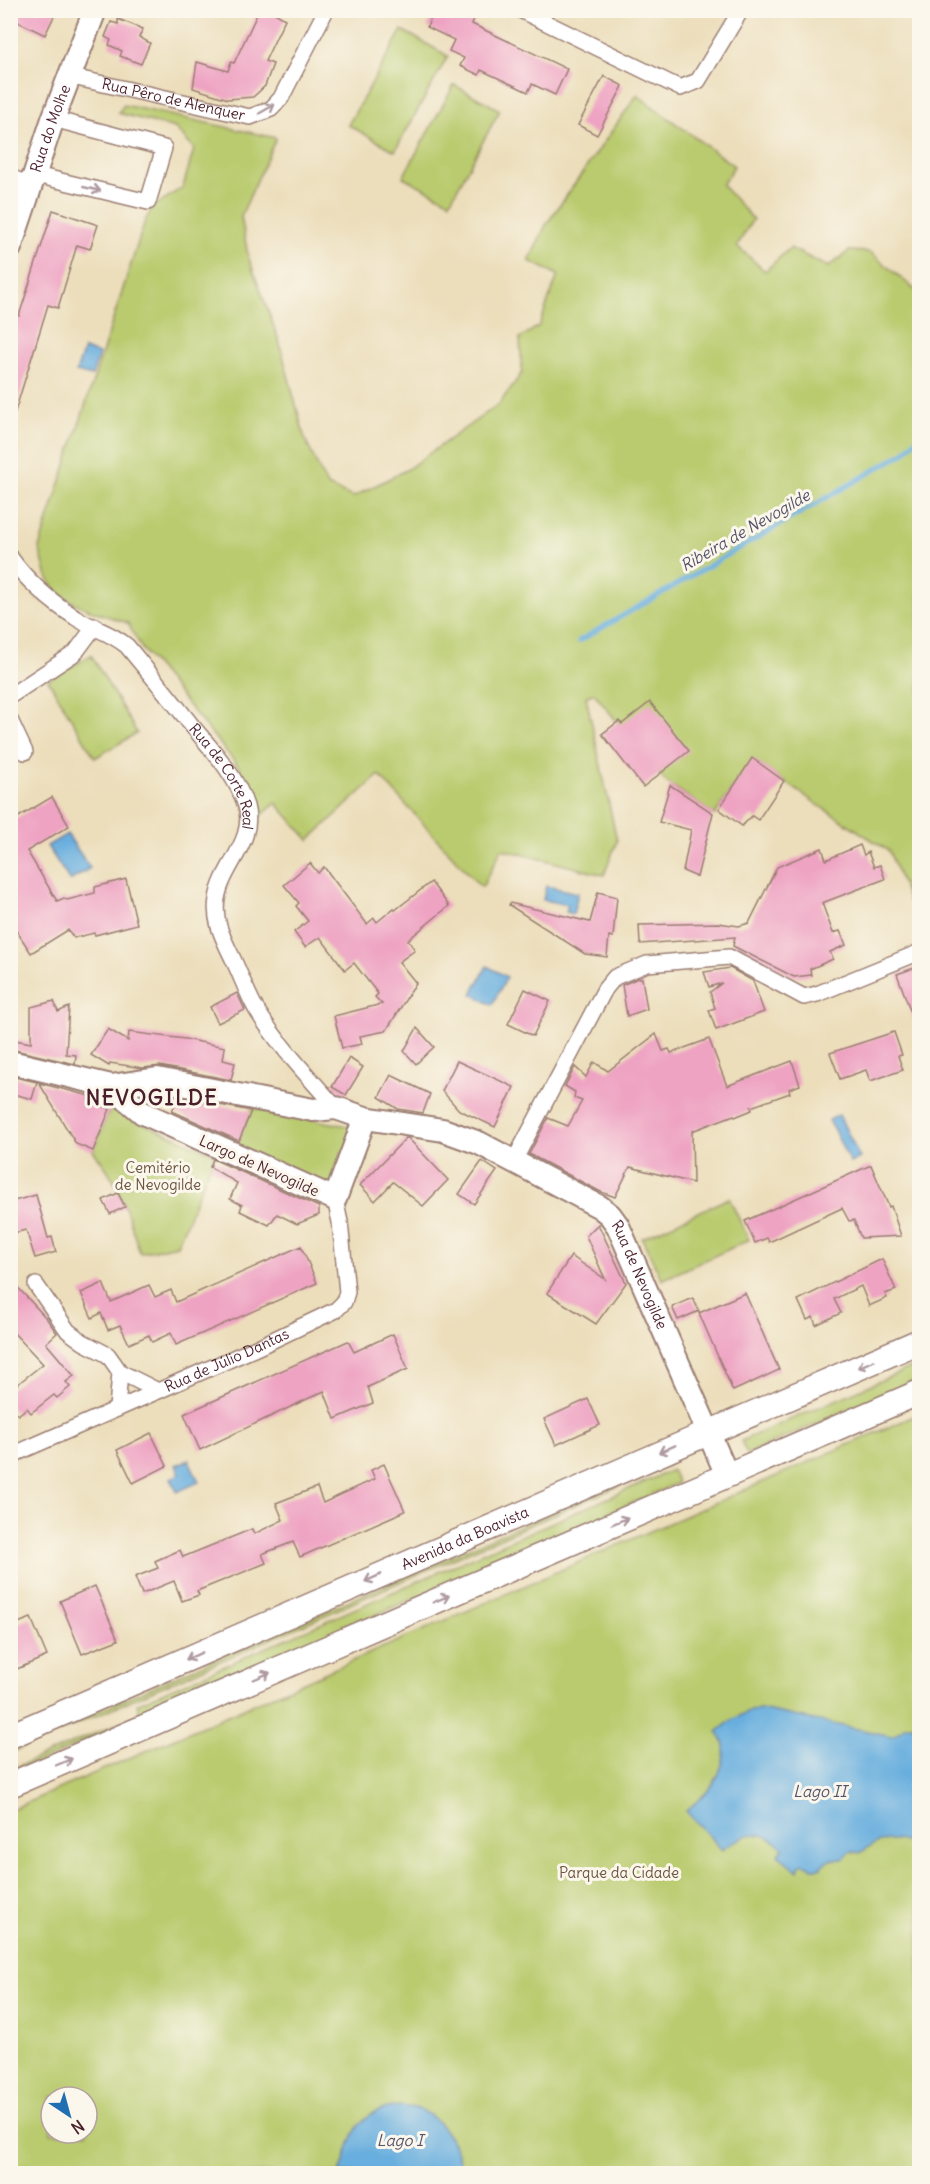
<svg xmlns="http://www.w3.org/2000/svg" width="930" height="2184" font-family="Delius,sans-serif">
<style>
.green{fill:#b9cb6e;stroke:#82754c;stroke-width:1.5;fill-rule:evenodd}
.water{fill:#67aede;stroke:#586684;stroke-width:1.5}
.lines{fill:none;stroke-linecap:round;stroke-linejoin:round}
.stream{stroke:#67aede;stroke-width:5}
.building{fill:#eea3c2}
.street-casing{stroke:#9b7e73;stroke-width:18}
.secondary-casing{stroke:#9b7e73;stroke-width:26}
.primary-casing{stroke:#9b7e73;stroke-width:27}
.street{stroke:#fff;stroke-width:15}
.secondary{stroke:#fff;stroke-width:22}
.primary{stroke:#fff;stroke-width:24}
.oneway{stroke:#ae9aa0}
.labels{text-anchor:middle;stroke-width:6;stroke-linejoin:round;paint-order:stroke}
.street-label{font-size:15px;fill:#4a1f2b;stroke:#fbf7ec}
.park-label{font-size:15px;fill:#6b533f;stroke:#fbf7ec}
.water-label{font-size:16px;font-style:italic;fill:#54516a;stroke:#fbf7ec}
.district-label{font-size:21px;font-weight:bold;letter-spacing:1.5px;fill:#4a1f2b;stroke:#fbf7ec}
</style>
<rect width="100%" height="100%" fill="#fbf7ec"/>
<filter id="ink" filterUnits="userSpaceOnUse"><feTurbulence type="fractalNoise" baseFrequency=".0167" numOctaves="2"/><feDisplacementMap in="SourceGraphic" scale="12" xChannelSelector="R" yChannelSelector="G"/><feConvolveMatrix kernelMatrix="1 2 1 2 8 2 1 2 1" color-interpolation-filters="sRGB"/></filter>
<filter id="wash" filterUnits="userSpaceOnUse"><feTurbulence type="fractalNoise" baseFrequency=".008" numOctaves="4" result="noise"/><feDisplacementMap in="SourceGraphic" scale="24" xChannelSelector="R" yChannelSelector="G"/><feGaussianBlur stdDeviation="1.35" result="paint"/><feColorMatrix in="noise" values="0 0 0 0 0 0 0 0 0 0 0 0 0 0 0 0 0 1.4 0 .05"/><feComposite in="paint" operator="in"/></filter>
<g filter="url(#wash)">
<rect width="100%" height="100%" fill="#ecdebb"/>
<!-- green -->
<g class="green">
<path d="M402,30l46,26 -53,95 -47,-26z"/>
<path d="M454,85l46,25 -50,92 -47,-25z"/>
<path d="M637,95l97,71 -12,19 31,34 -16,27 28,25 25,-23 38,19 21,-16 21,1 49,41v633l-30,-75 -68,-44 -69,-48 -37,56 -50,-34 -71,-88 -8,4 31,144 -13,34 -102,-26 -20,38 -5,-4 -98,-108 -70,65 -33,-37 -15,13 -22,-49 -97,-118 -14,-26c-27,-9 -69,-19 -81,-47 -3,-9 -5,-19 -8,-28l106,-327 8,-14 30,-20 11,-38 -19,-21 -57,-15 6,-8 152,33 -35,78 7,40 31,85 26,98 22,47 26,11 53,-27 93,-66 23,-31 -2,-35 19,-12 19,-51 -29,-14 17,-36z"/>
<path d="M91,655l46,78 -42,25 -47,-78z"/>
<path d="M252,1108l106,20 -25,64 -97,-43z"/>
<path d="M110,1109l105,45 -38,91 -37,8c-11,-35 -21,-74 -47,-102z"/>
<path d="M729,1198l20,42 -87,40 -20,-42z"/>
<path d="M919,1364v15l-172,75 -6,-13z"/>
<path d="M919,1414v759h-908l-1,-363zM51,2097h36v36h-36z"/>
<path d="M668,1461l1,3 -658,289 -1,-4z"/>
<path d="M672,1470l6,13 -667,291 -1,-4 130,-56 -3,-10z"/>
</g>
<!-- water -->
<g class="water">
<path d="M84,349l15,5 -7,22 -16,-4z"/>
<path d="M67,834l23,34 -20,13 -23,-35z"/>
<path d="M546,886l32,7 -5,21 -7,-2 2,-7 -25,-5z"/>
<path d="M487,966l20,11 -15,28 -20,-11z"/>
<path d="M839,1115l21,43 -10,5 -21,-43z"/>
<path d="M189,1460l10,22 -22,10 -6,-14 9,-4 -4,-9z"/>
<path d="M760,1709l132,27 15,-10 12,-3v120c-9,1 -15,-2 -23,-3 -12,-2 -27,6 -36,13l-10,-2 -6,8h-14l-10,9h-8l-3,-3 -6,-2 -4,3 -1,5 -20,-16 5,-7c-23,-22 -38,-15 -61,2l-36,-39c9,-8 20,-16 27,-27 9,-14 18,-39 4,-52 14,-12 25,-20 43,-23z"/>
<path d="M400,2106c8,1 16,1 23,5 18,8 42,44 35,62h-118c14,-38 13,-62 60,-67z"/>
</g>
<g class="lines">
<!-- stream -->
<path class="stream" d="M579,641l325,-188 16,-18"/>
</g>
<g id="blocks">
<!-- building -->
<g class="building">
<path d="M10,10h47l-12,25 -35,-17z"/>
<path d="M259,10h11l15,9 -20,42 8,3 -8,22 -12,11 -25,2 -35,-11 4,-26 31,9 3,-9 3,1z"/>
<path d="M434,10h22l18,9 -2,5 95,45 -12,26 -23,-11 -4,8 -47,-22 -2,5 -19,-9 4,-8 -15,-7 5,-11 -27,-13z"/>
<path d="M118,19l25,10 -4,8 11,6 -9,21 -21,-8 2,-5 -13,-6 2,-5 -6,-3 6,-15 7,2z"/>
<path d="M604,76l19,10 -26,49 -19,-10z"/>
<path d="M53,210l45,15 -8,24 -13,-4 -19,63 -10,-3 -34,110h-4v-89l4,-11 5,1z"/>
<path d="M650,702l39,49 -46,36 -41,-53 17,-13 3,3z"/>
<path d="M752,758l32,23 -26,39 -6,-4 -10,10 -23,-17z"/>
<path d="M670,785l43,28 -16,64 -14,-6 8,-41 -32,-8z"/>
<path d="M52,797l17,29 -42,25 30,50 7,-3 3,2 28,-7v-6l31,-8 11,45 -42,11 -1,-2 -20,5 -6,-8 -37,23 -21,-32v-99z"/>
<path d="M860,845l4,10 4,-3 6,15 6,-2 5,14 -63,24 11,30 7,-2 6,14 -16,7 3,7 -23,10 1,6 -17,2 -61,-31 2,-9 -95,7 -1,-19 79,-2 21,3 10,-3 28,-56 45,-19 4,12z"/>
<path d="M310,863l8,10 6,-6 43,57 7,-6 3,4 17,-14 1,2 36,-28 18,24 -41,34 7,10 -16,12 17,21 -30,48 -26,5 2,8 -20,4 -8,-32 48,-12 -7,-7 3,-3 -24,-31 -9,7 -25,-33 -15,10 -11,-15 14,-11 -12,-15 3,-3 -15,-18z"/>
<path d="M598,892l19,5 -4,40 -4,-1 -2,21 -22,-3 -76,-49 1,-2 80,19z"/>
<path d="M920,966v65l-2,1 -21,-58z"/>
<path d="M730,968l23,13 11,31 -48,18 -7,-20 6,-2 -5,-16 12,-9 -13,4 -5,-15z"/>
<path d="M638,978h4l5,31 -20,7 -5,-31z"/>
<path d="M525,989l25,12 -17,35 -25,-12z"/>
<path d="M237,993l8,17 -27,13 -8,-16z"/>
<path d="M54,1001l4,11 11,-5 -3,47 10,1 -1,9 -65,-15v-10l21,4v-36z"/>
<path d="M417,1028l17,19 -18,17 -12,-13z"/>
<path d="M108,1029l20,12 1,-9 56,7 40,8 -2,13 12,3 -4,17 -71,-14 -17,2 -33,-5 -1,3 -18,-11z"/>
<path d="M894,1032l8,23 -4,1 5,14 -33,11 -4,-11 -26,9 -10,-26z"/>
<path d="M656,1034l7,17 6,-2 2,4 38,-14 18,47 65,-25 8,24 -11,4 1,4 -39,14 1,3 -17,7 -1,-2 -42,16 1,52 -63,-16 -15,30 -16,-6 -70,-37 19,-36 20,8 14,-25 -8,-3 1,-6 -10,-6 10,-19 11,10 8,-15 14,9z"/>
<path d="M349,1058l14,9 -17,28 -14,-8z"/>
<path d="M457,1061l57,26 -19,40 -36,-17 -17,-19z"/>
<path d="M391,1075l39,19 -7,19 -25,-4 -19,-12z"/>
<path d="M10,1076l27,6 -5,17 -22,-6z"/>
<path d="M39,1083l51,13 -2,4 22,9 -17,42 -17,-7z"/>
<path d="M178,1097l73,14 -12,30 -67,-30z"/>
<path d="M406,1138h2l40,42 -25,26 -30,-24 -18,19 -15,-16z"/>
<path d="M213,1159l106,48v8l-22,9 -20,-10 -8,11 -29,-14 2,-6 -12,-6 7,-16 -27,-16z"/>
<path d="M482,1161l15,10 -23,33 -15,-10z"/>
<path d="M871,1165l18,42 2,-1 10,30 -40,2 -7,-18 -5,1 -7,-13 -73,34 -2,-4 -12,5 -10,-22z"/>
<path d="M118,1193l7,14 -15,7 -7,-14z"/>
<path d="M36,1195l12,43 4,-1 4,15 -21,6 -9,-28 -16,4v-32z"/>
<path d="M598,1224l28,59 -30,41 -49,-31 24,-37 34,23 -19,-43z"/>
<path d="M301,1246l16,37 -141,62 -5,-12 -19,9 -3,-7 -20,9 -9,-19 -12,5 -7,-17 -9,5 -11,-25 22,-10 8,19 38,-17 6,12 16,-7 5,12z"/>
<path d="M882,1259l14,31 -11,4 2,4 -18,8 -8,-20 -27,13 7,14 -25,12 -3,-8 -6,3 -9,-20z"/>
<path d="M10,1279l37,40 10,14 -11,10 28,33 -8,6 4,5 -13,11 -3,-3 -23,18 -4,-5 -9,7 -8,-9v-16l33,-26 -33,-35z"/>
<path d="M745,1293l34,77 -46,21 -34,-78z"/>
<path d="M693,1298l6,13 -21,9 -6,-13z"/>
<path d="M393,1334l15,35 -40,18 5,16 -38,16 -11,-28 -124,59 -16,-36 164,-73 6,11z"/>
<path d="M588,1399l12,26 -44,20 -12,-26z"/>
<path d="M151,1433l16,33 -34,17 -16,-33z"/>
<path d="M384,1464l21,47 -105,46 -7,-15 -31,12 4,9 -69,28 2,4 -17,6 -8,-20 -32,13 -7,-17 23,-9 -3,-7 25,-11 3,7 69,-28 2,5 29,-14 -7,-17 41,-16 6,16 52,-24 -4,-9z"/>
<path d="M95,1586l23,54 -36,14 -22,-53z"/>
<path d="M31,1618l16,38 -37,16v-46z"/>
</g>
</g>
</g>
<g filter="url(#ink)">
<use href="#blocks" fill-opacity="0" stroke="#9b7e73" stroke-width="1.5"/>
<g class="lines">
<!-- street casing -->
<g class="street-casing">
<g id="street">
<path d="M520,10l160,78 18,-7 43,-71"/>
<path id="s1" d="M68,76l182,41 21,-8 10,-11 45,-88"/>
<path d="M36,175l112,27 16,-54 -111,-29"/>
<path d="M10,177l22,9"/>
<path id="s2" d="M10,557c16,23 41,45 65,60 17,12 34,14 52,29 22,27 45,54 66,81 21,25 43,48 53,79 10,35 -24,60 -29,93 -4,22 7,41 16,60 8,17 14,34 23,50 22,36 52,67 80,99"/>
<path d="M10,696l65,-43 20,-27"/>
<path d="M10,720l15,32"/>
<path d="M514,1161l91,-172 10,-12 32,-13 82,-7 75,40 13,-3 103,-42"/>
<path d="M36,1285l32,46 15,11 25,13 12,17 38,19"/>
<path d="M117,1409l3,-37"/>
<path id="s3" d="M10,1456l246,-108 80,-38 8,-8 3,-10 -7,-70 -5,-23"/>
</g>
</g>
<!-- secondary casing -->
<g class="secondary-casing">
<g id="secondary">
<path id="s4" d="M10,248l43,-129 42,-109"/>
<path d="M10,1062l101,24 46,-7 156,31 23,-2 29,10 -30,81 -192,-86 -32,-27"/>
<path id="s5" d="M365,1118l78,12 36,13 121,64 10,8 8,11 109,249"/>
</g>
</g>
<!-- primary casing -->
<g class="primary-casing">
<g id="primary">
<path id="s6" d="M10,1736l910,-395"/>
<path d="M10,1785l910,-393"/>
</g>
</g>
<!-- street -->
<use href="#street" class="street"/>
<!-- secondary -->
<use href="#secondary" class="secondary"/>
<!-- primary -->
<use href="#primary" class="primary"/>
</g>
<!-- one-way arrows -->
<defs><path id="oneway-shaft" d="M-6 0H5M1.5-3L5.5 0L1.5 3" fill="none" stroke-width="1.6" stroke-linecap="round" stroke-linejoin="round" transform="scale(1.5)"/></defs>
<g class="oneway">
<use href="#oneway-shaft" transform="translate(267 109) rotate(-30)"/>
<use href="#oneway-shaft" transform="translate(92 189) rotate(13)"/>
<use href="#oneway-shaft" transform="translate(866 1364) rotate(157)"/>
<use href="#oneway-shaft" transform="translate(667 1449) rotate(156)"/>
<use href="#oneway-shaft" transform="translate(620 1521) rotate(-23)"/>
<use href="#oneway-shaft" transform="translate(373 1578) rotate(156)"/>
<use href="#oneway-shaft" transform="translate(441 1599) rotate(-23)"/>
<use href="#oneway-shaft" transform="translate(194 1656) rotate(156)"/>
<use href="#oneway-shaft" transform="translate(262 1676) rotate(-23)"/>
<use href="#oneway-shaft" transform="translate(64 1762) rotate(-23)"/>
</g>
</g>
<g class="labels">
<!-- street labels -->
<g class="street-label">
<text dy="5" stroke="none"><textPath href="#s1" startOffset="108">Rua Pêro de Alenquer</textPath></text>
<text dy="5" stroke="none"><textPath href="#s4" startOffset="126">Rua do Molhe</textPath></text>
<text dy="5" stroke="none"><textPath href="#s2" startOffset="312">Rua de Corte Real</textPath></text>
<text transform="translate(259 1166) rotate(24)" y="5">Largo de Nevogilde</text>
<text dy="5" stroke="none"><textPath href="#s5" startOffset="334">Rua de Nevogilde</textPath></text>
<text dy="5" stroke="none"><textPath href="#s3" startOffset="237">Rua de Júlio Dantas</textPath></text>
<text dy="5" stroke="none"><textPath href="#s6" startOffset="496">Avenida da Boavista</textPath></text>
</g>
<!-- park labels -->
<g class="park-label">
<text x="158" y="1173">Cemitério<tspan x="158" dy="17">de Nevogilde</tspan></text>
<text x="619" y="1878">Parque da Cidade</text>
</g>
<!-- water labels -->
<g class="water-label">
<text transform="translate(745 530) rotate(-30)" y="6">Ribeira de Nevogilde</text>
<text x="820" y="1797">Lago II</text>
<text x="400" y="2146">Lago I</text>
</g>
<!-- district labels -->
<g class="district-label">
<text x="152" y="1105">NEVOGILDE</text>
</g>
</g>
<!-- margin -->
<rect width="930" height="2184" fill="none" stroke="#fbf7ec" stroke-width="36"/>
<!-- north arrow -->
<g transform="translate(69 2115) rotate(144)"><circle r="28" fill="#fbf7ec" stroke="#b4a19f" stroke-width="1.5"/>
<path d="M0-4.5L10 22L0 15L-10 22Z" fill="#1f6fb2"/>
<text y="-9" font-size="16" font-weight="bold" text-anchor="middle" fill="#4a1f2b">N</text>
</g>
</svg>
